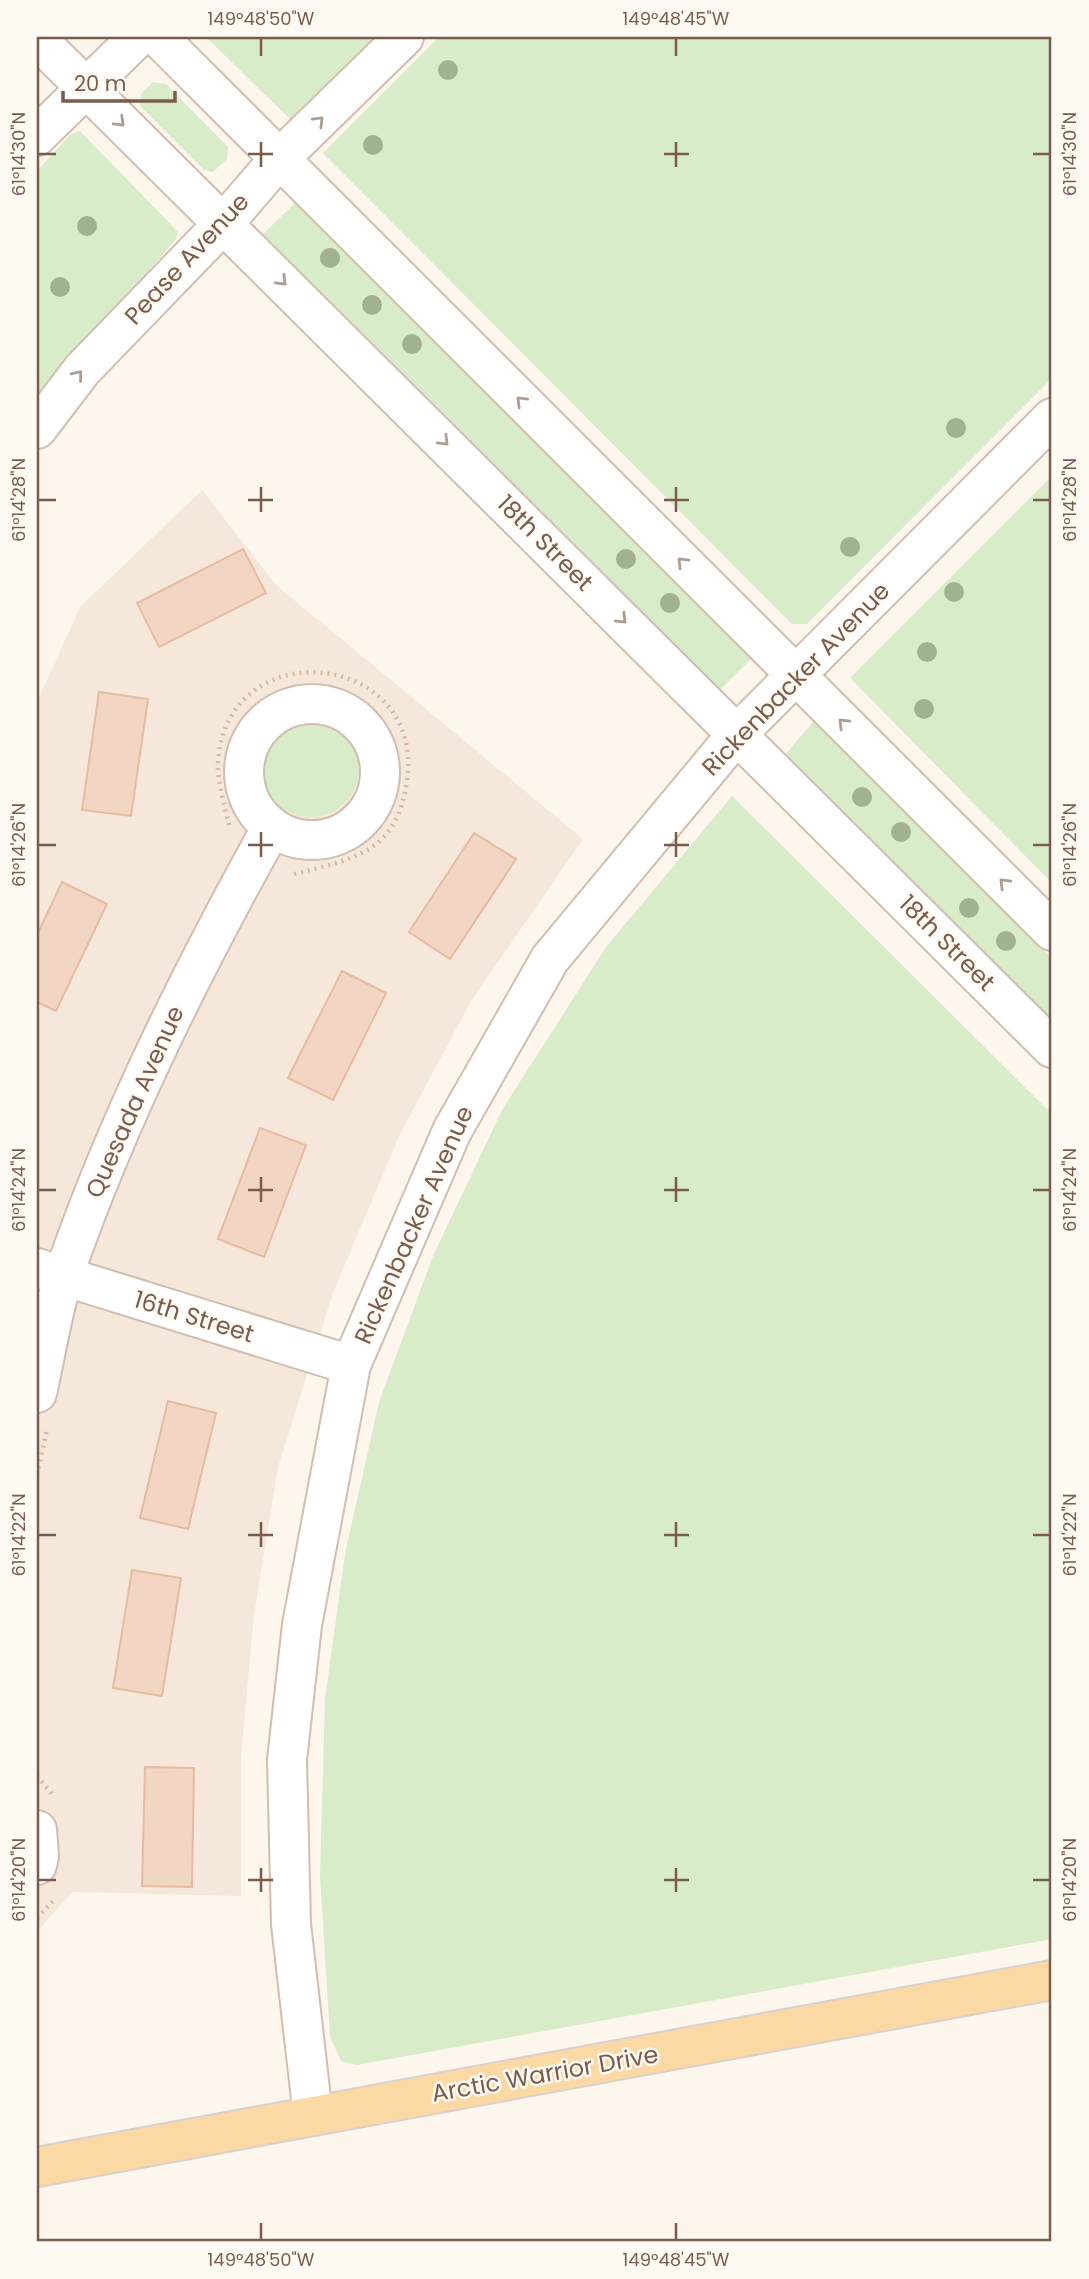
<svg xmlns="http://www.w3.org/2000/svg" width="1089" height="2279" font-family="Poppins,sans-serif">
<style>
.residential{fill:#f5e8da}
.green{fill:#d8ecc9}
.building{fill:#f3d5c3;stroke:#e6bba3;stroke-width:2}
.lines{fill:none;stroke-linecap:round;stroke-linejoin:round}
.minor-casing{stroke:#d1beb0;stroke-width:42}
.major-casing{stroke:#dad1cd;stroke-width:42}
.path{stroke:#d9b8a5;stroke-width:4.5;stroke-dasharray:2 5;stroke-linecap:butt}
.minor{stroke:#fff;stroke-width:38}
.major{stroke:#fbd9a5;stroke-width:38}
.tree{fill:#a0b28e}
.oneway{stroke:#af9d94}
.ticks{fill:none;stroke:#7a5c4d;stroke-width:2.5}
.labels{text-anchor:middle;stroke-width:5;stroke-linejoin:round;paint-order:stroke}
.street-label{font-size:24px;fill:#7a5c4d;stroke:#fffaf3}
.neatline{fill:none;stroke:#7a5c4d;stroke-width:2.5}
.ticks-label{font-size:18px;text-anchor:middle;fill:#7a5c4d}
</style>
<rect width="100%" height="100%" fill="#fdf6ec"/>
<!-- residential -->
<path class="residential" d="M202,490l74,95 307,254 -112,162 -72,135 -66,157 -55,174 -24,148 -13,141v140l-169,-4 -35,40v-1230l43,-95z"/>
<!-- green -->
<g class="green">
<path d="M206,37h174l-86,86z"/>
<path d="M439,37h613v341l-245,246h-15l-469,-471z"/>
<path d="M153,82l13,2 62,63 -1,12 -14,13 -9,-2 -64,-64 1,-12z"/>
<path d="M80,131l98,101 -2,7 -139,161v-229l33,-36z"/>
<path d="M295,203l456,456 -34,34 -456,-457z"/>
<path d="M1052,476v407l-202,-205z"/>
<circle cx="310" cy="768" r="49"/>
<path d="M814,721l238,238v67l-269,-269z"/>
<path d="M732,796l320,318v825l-695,126 -16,-4 -11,-24 -10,-162 5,-176 20,-145 34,-152 54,-146 69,-146 104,-163z"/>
</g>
<!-- building -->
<g class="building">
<path d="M243,549l23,44 -107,54 -22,-44z"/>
<path d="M99,692l49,7 -17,117 -49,-6z"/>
<path d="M474,833l42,26 -66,100 -41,-27z"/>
<path d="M62,882l45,22 -51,107 -19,-9v-67z"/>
<path d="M342,971l44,22 -53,107 -45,-22z"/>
<path d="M260,1128l46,17 -42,112 -46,-18z"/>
<path d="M168,1401l48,12 -28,116 -48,-11z"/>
<path d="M132,1570l49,8 -19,118 -49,-8z"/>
<path d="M145,1767l49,1 -2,119 -50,-1z"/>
</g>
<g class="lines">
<!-- minor casing -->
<g class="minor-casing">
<g id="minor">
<path d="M158,37l894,894"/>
<path d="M37,39l1015,1009"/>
<path d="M37,136l101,-99"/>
<path d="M37,429l45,-59 142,-147 55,-64 125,-122"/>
<circle cx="312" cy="772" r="68"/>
<path d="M37,1268l314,97"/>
<path d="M37,1393c9,-39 15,-81 27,-119 54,-156 128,-303 208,-447"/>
<path d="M37,1830l2,26 -2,9"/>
<path d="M313,2116l-22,-192 -4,-164 15,-135 49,-260 101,-234 98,-172 187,-225 315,-316"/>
</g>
</g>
<!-- major casing -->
<g class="major-casing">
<path id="major" d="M37,2167l1015,-187"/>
</g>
<!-- path -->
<g class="path">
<path d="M229,825c-4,-19 -12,-43 -11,-63 9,-133 208,-111 189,19 -11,74 -53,77 -116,94"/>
<path d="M37,1475l10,-46"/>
<path d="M37,1776l15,18"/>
<path d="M37,1918l17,-18"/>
</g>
<!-- minor -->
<use href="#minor" class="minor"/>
<!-- major -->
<use href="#major" class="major"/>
</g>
<!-- trees -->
<g class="tree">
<circle cx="448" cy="70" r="10"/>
<circle cx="373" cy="145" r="10"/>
<circle cx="87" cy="226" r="10"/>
<circle cx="330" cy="258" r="10"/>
<circle cx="60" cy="287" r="10"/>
<circle cx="372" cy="305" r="10"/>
<circle cx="412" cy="344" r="10"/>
<circle cx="956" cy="428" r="10"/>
<circle cx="850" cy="547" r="10"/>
<circle cx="626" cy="559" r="10"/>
<circle cx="954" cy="592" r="10"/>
<circle cx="670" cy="603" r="10"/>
<circle cx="927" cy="652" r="10"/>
<circle cx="924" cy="709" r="10"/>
<circle cx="862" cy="797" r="10"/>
<circle cx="901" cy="832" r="10"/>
<circle cx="969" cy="908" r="10"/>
<circle cx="1006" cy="941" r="10"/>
</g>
<!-- one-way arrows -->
<defs><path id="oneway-chevron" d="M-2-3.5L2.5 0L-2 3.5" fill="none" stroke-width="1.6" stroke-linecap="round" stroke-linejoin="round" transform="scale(1.75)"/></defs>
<g class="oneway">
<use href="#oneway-chevron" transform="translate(319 121) rotate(-45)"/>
<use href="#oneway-chevron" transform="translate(120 122) rotate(44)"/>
<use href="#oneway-chevron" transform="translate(282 281) rotate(45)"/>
<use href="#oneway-chevron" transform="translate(78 375) rotate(-51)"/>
<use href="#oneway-chevron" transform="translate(521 401) rotate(-135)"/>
<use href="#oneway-chevron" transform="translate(444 441) rotate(45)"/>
<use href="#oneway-chevron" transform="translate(682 562) rotate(-135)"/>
<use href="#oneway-chevron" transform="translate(622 619) rotate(45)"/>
<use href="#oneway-chevron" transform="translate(843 723) rotate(-135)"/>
<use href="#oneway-chevron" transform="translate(1004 883) rotate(-135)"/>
</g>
<!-- ticks -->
<path class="ticks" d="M261,38v18M676,38v18M261,142v25M676,142v25M38,154h18M248,154h25M664,154h25M1033,154h17M261,487v25M676,487v25M38,500h18M248,500h25M664,500h25M1033,500h17M261,832v25M676,832v25M38,845h18M248,845h25M664,845h25M1033,845h17M261,1177v25M676,1177v25M38,1190h18M248,1190h25M664,1190h25M1033,1190h17M261,1522v25M676,1522v25M38,1535h18M248,1535h25M664,1535h25M1033,1535h17M261,1868v24M676,1868v24M38,1880h18M248,1880h25M664,1880h25M1033,1880h17M261,2223v17M676,2223v17"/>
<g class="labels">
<!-- street labels -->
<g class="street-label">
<text transform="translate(187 259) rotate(-47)" y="8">Pease Avenue</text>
<text transform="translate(545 543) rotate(45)" y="8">18th Street</text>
<text transform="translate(796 679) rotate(-46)" y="8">Rickenbacker Avenue</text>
<text transform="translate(947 943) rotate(45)" y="8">18th Street</text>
<text transform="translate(135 1102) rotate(-66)" y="8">Quesada Avenue</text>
<text transform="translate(414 1225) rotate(-66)" y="8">Rickenbacker Avenue</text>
<text transform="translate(194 1317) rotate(17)" y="8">16th Street</text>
<text transform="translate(545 2074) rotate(-10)" y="8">Arctic Warrior Drive</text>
</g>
</g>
<!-- border -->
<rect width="1089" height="2279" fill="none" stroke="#fffaf3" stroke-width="77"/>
<!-- scale -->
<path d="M63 91v10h112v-10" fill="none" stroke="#7a5c4d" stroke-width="3.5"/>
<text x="74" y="91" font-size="21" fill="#7a5c4d" stroke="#fffaf3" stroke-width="5" paint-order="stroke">20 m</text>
<rect x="38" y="38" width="1012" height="2202" class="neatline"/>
<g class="ticks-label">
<text x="261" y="25">149°48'50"W</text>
<text x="676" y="25">149°48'45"W</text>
<text transform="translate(19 154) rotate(-90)" y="6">61°14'30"N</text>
<text transform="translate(1070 154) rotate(-90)" y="6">61°14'30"N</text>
<text transform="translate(19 500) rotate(-90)" y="6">61°14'28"N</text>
<text transform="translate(1070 500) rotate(-90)" y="6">61°14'28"N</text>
<text transform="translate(19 845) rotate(-90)" y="6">61°14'26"N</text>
<text transform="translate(1070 845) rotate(-90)" y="6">61°14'26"N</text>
<text transform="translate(19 1190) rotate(-90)" y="6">61°14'24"N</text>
<text transform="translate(1070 1190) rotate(-90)" y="6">61°14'24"N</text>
<text transform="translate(19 1535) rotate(-90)" y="6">61°14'22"N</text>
<text transform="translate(1070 1535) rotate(-90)" y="6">61°14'22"N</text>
<text transform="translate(19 1880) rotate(-90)" y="6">61°14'20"N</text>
<text transform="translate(1070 1880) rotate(-90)" y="6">61°14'20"N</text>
<text x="261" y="2266">149°48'50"W</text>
<text x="676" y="2266">149°48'45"W</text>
</g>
</svg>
